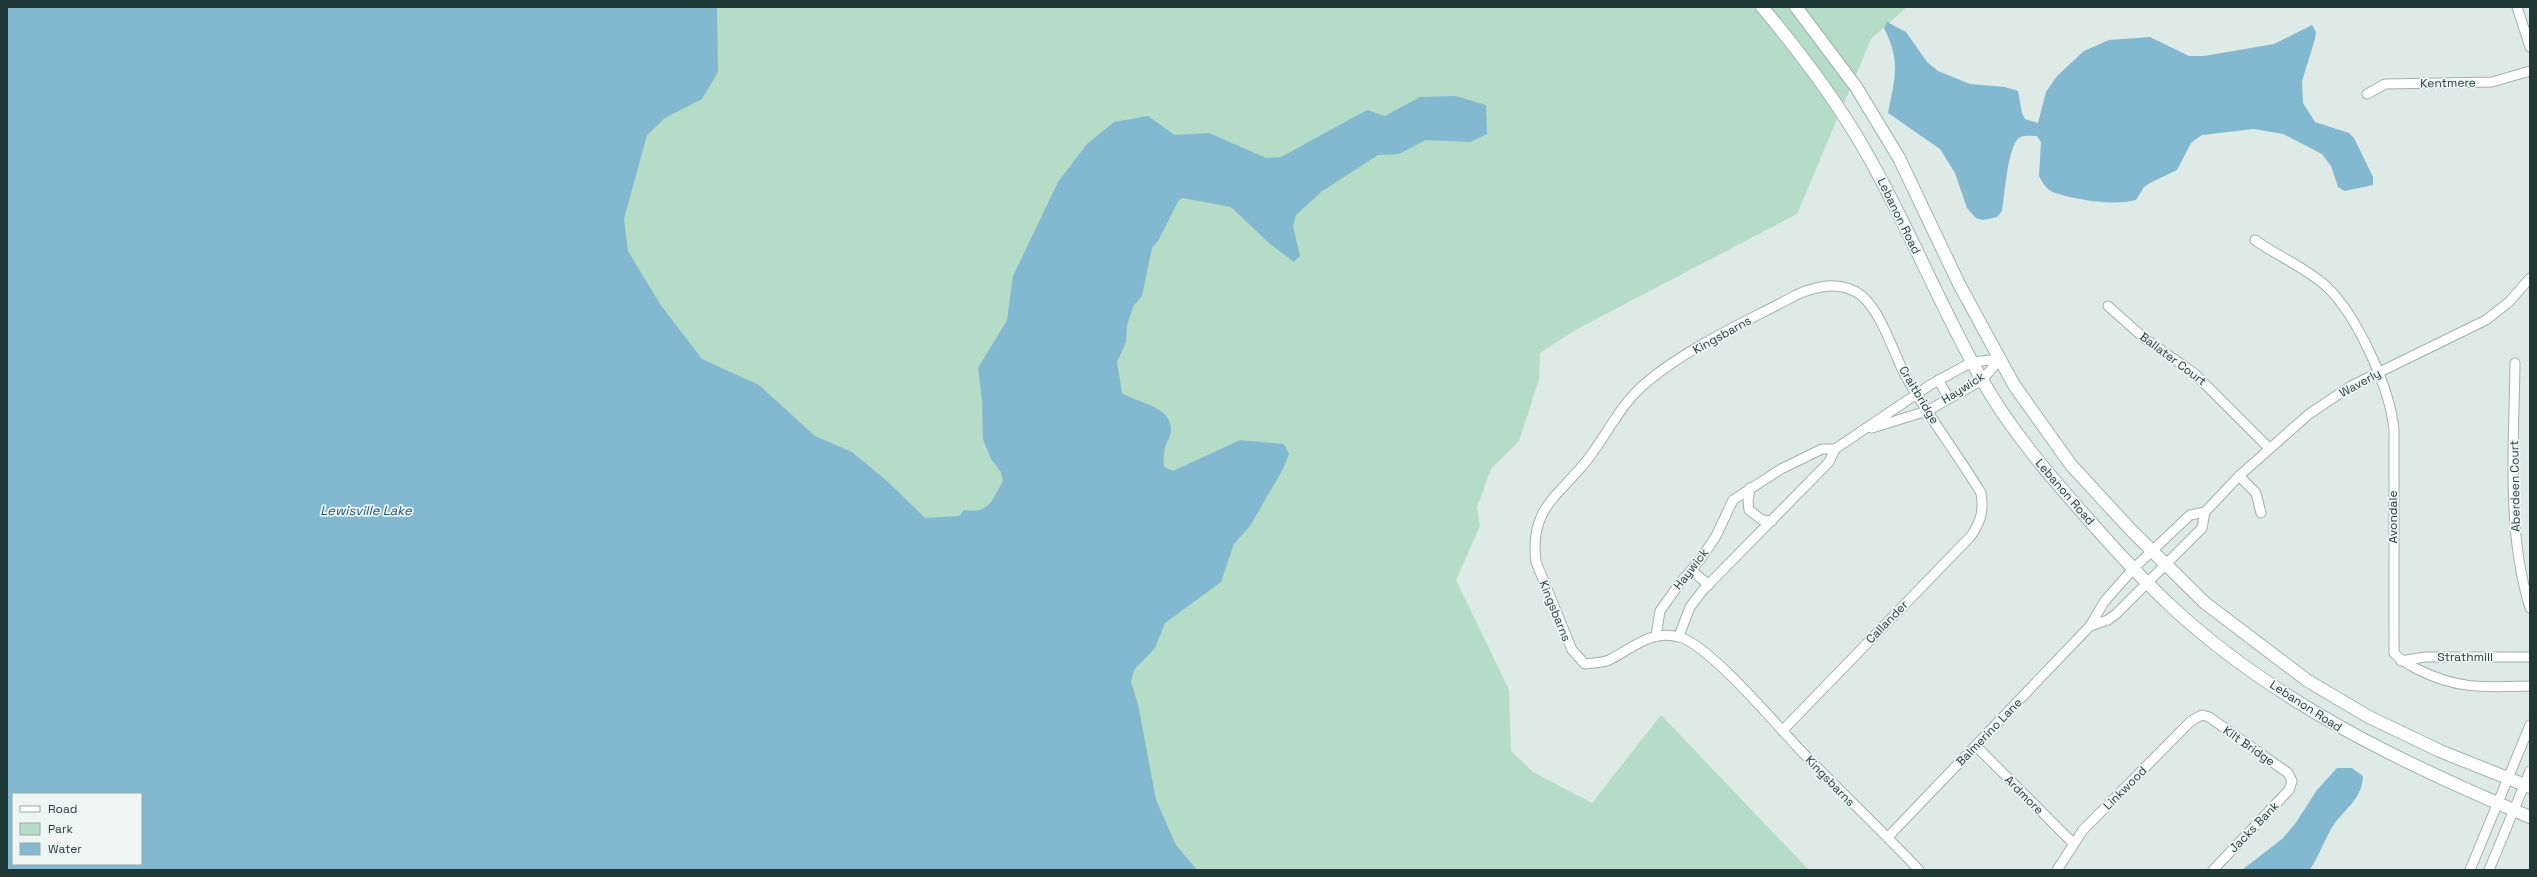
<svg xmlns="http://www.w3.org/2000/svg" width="2537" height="877" font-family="'Space Grotesk',sans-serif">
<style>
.green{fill:#b5dcc6}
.water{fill:#83b8d1;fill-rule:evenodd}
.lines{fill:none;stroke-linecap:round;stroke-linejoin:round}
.minor-casing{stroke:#a0b1ae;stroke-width:11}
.secondary-casing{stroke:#9cb6b1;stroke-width:14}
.minor{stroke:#fff;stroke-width:9}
.secondary{stroke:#fff;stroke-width:12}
.labels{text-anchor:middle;stroke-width:3.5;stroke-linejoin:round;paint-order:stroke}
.street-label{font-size:12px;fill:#1f3937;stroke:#eef6f4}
.water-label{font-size:13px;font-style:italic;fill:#185676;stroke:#eef6f4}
</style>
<rect width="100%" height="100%" fill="#ddeae6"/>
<!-- green -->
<path class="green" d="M7,7h1900l-36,32 -74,175 -220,115 -37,24 -1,26 -20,62 -28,28 -14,38 3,19 -24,54 53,110 2,61 22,21 59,31 69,-88 148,155h-914z"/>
<!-- water -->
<g class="water">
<path d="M7,7h710l1,65 -16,27 -37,19 -18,17 -23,84 4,32 32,53 42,55 57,26 56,51 37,16 35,29 38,37 34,-2 5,-6c25,4 28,-9 39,-29l-2,-9 -10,-13 -8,-20 -1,-39 -4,-32 29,-48 6,-44 45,-94 29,-38 27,-22 34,-6 27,19 34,-2 57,25 15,-1 86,-47 18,6 35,-19 35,-1 31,9 1,29 -17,8 -44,-2 -27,14 -21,1 -57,37 -25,23 -3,11 7,30 -6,6 -24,-18 -39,-37 -48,-9 -4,2 -21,41 -6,7 -10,48 -8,9 -7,20 -1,17 -9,20 5,31c15,10 50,13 49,37 0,6 -5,13 -6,18 -2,6 -1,13 -1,19l9,4 67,-31 44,4 5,10 -6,15 -33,57 -16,18 -13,38 -56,41 -10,25 -21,22 -3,12 7,22 18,96 20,45 21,25h-1190zM13,794h128v70h-128z"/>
<path d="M1887,22l19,10 21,30 11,9 32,13 35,3 13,4 4,22 3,6 13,4 8,-31 11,-16 27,-25 25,-11 41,-3 39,19h15l70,-12 38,-19 4,7 -1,7 -13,42 1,22 12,19 34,11 5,5 19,39v8l-28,6 -7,-4 -7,-21 -9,-12 -39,-20 -29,-5 -52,6 -11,8 -14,27 -27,13 -6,4 -8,13c-20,6 -63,0 -83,-8 -6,-2 -11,-10 -14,-16l2,-34 -4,-6c-6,0 -16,-2 -20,4 -10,13 -12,54 -15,71l-5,6 -14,3 -7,-2 -9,-10 -12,-35 -15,-24 -52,-36c7,-36 13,-51 -4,-85z"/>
<path d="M2337,768h15l11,8c-1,26 -22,34 -33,55 -7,13 -12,26 -20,39h-68l40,-31 13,-15 22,-34z"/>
</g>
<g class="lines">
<!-- minor casing -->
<g class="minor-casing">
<g id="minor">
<path d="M2517,7l13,40"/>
<path d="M2367,94l18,-10 107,-2 38,-11"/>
<path d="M2255,240c22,16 50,27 71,46 31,29 64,102 68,144v223c7,8 16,12 25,17 40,20 68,17 111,16"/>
<path d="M2108,306l35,31 52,37 74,74"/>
<path d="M2515,363c-1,80 -9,168 15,245"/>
<path d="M1938,380l11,18"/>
<path d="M1872,428l55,-17 55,-31 18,-21"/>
<path d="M2239,476l17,17 5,20"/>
<path d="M1750,488l-2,13 1,9 13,10 10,1"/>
<path d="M1692,571l17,14"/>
<path d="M2090,626l18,-6 8,-6 86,-86 3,-16 34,-36 70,-62 42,-28 135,-66 23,-18 21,-24"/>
<path d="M1656,636l4,-25 20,-28 20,-23 16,-24 17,-36 48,-31 41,-20h13l95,-64 42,-23 28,-3"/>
<path d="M1679,636l11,-29 14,-18 125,-127 6,-13"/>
<path d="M2401,661l24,-4h105"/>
<path d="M1782,731l189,-195c10,-15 13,-25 10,-43 -24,-40 -54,-78 -77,-120 -11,-22 -23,-61 -42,-77 -20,-16 -44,-11 -66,-1 -48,26 -108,52 -149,87 -26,21 -39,51 -59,77 -29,37 -59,49 -52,103l36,88 13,14c8,-1 18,-1 24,-4 23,-11 42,-31 70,-23 30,7 100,91 125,117 38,39 77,76 115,116"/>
<path d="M1976,746l97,97"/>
<path d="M1888,837l202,-211 14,-24 29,-33 57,-54 15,-3"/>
<path d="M2057,870l26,-40 108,-109 11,-6 7,2 79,56 4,8 -3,9 -76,80"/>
<path d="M2470,870l60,-145"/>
<path d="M2489,870l41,-99"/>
</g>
</g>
<!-- secondary casing -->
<g class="secondary-casing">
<g id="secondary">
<path d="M1762,7c37,44 72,90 101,140 44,75 75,156 118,231 29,52 69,98 108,142 27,31 54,60 84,88 103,95 229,155 357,209"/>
<path d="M1796,7l60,80 43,71 60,126 55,101 57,80 59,64 75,74 103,78 61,36 71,34 90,36"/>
</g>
</g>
<!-- minor -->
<use href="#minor" class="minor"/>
<!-- secondary -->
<use href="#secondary" class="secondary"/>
</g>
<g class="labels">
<!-- street labels -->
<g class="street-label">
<text transform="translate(2448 83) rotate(-1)" y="4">Kentmere</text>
<text transform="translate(1899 216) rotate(64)" y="4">Lebanon Road</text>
<text transform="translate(1722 335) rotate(-29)" y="4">Kingsbarns</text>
<text transform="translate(2173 359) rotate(37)" y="4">Ballater Court</text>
<text transform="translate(2360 383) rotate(-29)" y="4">Waverly</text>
<text transform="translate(1963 388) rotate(-32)" y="4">Haywick</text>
<text transform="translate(1919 395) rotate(59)" y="4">Craitbridge</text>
<text transform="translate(2515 486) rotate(-91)" y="4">Aberdeen Court</text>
<text transform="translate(2065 492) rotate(49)" y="4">Lebanon Road</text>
<text transform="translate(2393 517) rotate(-90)" y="4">Avondale</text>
<text transform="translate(1691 569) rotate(-52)" y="4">Haywick</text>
<text transform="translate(1555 611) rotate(68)" y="4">Kingsbarns</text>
<text transform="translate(1887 622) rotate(-46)" y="4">Callander</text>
<text x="2465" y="661">Strathmill</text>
<text transform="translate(2306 706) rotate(33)" y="4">Lebanon Road</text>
<text transform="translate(1989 732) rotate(-46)" y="4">Balmerino Lane</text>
<text transform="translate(2249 746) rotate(35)" y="4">Kilt Bridge</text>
<text transform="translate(1830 781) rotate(46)" y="4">Kingsbarns</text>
<text transform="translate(2125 788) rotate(-45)" y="4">Linkwood</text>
<text transform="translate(2024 795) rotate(45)" y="4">Ardmore</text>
<text transform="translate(2254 827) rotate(-46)" y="4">Jacks Bank</text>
</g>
<!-- water labels -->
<g class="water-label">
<text x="366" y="515">Lewisville Lake</text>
</g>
</g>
<!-- border -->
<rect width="2537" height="877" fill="none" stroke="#1f3937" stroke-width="16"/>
<!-- legend -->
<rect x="12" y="793" width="130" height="72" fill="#eef6f4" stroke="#9baaa8"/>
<rect x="20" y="806" width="20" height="6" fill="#ffffff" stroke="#9baaa8"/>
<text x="48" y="813" font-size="12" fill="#1f3937">Road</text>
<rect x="20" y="823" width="20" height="12" fill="#b5dcc6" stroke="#9baaa8"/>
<text x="48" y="833" font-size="12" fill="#1f3937">Park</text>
<rect x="20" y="843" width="20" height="12" fill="#83b8d1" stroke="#9baaa8"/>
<text x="48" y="853" font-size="12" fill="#1f3937">Water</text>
</svg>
